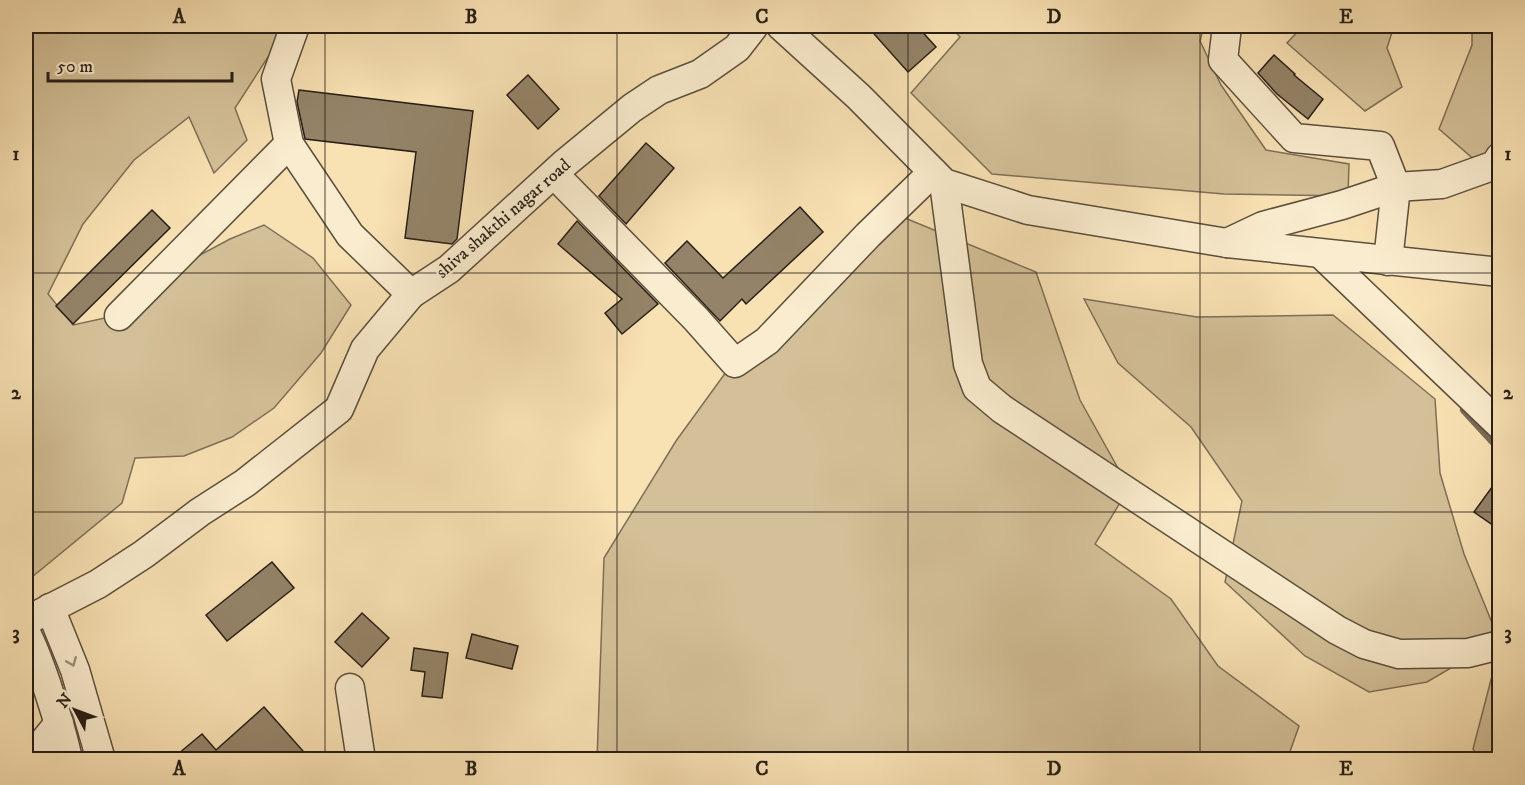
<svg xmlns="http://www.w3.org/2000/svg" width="1525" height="785" font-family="'IM FELL DW Pica',serif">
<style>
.green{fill:#d4c098;stroke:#7e6f57;stroke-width:1.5}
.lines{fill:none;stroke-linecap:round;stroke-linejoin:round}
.stream{stroke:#7a6b54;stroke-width:8}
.building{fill:#948368;stroke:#271e16;stroke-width:1.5}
.minor-casing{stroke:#5b4f3d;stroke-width:31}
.minor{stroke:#faecce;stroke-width:28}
.oneway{stroke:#9b8f7b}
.grid{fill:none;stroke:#271e16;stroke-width:1.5;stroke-opacity:0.55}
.labels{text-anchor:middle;stroke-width:4.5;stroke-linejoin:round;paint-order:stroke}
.street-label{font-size:18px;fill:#271e16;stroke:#faecce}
.neatline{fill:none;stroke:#271e16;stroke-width:2}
.grid-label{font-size:20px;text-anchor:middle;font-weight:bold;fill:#271e16}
</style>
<rect width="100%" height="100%" fill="#f8e1b3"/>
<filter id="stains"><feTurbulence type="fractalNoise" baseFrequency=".00333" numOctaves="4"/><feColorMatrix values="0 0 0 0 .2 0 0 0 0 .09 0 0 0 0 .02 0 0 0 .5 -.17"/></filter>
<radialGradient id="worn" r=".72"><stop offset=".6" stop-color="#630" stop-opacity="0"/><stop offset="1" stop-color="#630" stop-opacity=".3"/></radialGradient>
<!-- green -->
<g class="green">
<path d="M26,26h262l-53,82 12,32 -33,33 -25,-56 -55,43 -51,64 -35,70 25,31 64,-14 37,-42 56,-30 34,-14 49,33 38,47 -30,48 -47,55 -42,29 -48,19 -49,2 -13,45 -90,74 -6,-1z"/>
<path d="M950,26h254l-4,15 21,44 45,65 83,14 -1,32 -124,-2 -232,-20 -81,-81 49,-56z"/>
<path d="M1303,26h91l-7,22 15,39 -37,24 -78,-68z"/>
<path d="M1472,26h27v112l-15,30 -45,-39 33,-84z"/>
<path d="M883,209l153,63 44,128 49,88 -34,56 76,55 47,67 81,60 -12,34h-690l7,-202 72,-117 74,-102z"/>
<path d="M1084,299l113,18 136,-2 102,84 5,74 24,81 35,86 -72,42 -58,10 -64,-36 -80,-74 17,-81 -51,-74 -73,-64z"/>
<path d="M1499,649v110h-20l-6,-10z"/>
</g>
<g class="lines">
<!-- stream -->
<path class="stream" d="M1464,410l34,37 2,5"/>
</g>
<!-- building -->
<g class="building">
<path d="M867,26h50l19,21 -28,25z"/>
<path d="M1274,55l21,19 -1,1 29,24 -15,20 -31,-25 -19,-21z"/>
<path d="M528,75l31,34 -21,20 -31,-34z"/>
<path d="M299,90l174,21 -16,128 -5,5 -47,-6 11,-86 -111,-13 -8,-37z"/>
<path d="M646,143l28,25 -48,56 -27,-28z"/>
<path d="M800,207l23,25 -77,72 -4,-5 -22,22 -55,-58 22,-22 36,37z"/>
<path d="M152,210l18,18 -97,96 -17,-18z"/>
<path d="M577,221l81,83 -36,30 -17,-21 17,-14 -64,-55z"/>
<path d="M1500,476v54l-26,-18z"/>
<path d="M272,562l22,26 -67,53 -21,-26z"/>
<path d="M362,613l27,25 -27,29 -27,-25z"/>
<path d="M472,634l46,12 -6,23 -46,-11z"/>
<path d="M414,648l34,5 -6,45 -20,-2 3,-24 -14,-2z"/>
<path d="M264,707l46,52h-138l30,-25 14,16z"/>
</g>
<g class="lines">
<!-- minor casing -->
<g class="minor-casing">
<g id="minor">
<path d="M295,26l-19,53 13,65 61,91 61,59"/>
<path d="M781,26l78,71 85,86 84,27 199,33 273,29"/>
<path d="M1227,26l-4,34 71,78 86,8 16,41 -8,74"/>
<path d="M554,174l142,145 39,44 32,-22 101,-106 65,-63"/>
<path d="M944,183l24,181 9,24 25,21 335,221 27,14 35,10 69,-1 32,-8"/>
<path d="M1227,243l36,-17 79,-21 54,-18 46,-3 53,-19 5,-8"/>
<path d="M1321,254l179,171"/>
<path d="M119,316l170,-172"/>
<path d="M50,608l25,62 26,90"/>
<path d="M26,621l72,-37 46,-30 56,-42 45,-29 94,-74 26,-60 46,-55 38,-25 115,-105 68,-56 27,-18 41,-16 37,-26 17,-22"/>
<path d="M26,633c9,17 15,35 21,53 8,25 16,48 21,74"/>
<path d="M350,688l11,72"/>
<path d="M29,760l30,-37"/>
</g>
</g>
<!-- minor -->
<use href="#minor" class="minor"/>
</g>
<!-- one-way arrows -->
<defs><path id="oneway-chevron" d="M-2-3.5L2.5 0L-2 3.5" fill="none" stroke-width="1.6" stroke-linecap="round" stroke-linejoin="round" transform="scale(1.5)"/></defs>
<use class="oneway" href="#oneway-chevron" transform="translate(72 662) rotate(68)"/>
<!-- grid -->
<path class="grid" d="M325,26v734M617,26v734M908,26v734M1200,26v734M26,273h1474M26,512h1474"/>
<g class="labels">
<!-- street labels -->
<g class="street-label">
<text transform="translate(503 218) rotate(-41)" y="6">shiva shakthi nagar road</text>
</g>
</g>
<!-- margin -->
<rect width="1525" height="785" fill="none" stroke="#f8e1b3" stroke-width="66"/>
<!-- north arrow -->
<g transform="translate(75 710) rotate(311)" stroke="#faecce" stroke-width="4.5" paint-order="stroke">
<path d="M0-4.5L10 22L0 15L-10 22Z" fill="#271e16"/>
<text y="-9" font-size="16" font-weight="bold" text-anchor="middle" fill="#271e16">N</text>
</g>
<!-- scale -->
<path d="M48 72v9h184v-9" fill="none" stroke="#271e16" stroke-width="3"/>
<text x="57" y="72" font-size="18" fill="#271e16" stroke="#faecce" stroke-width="4.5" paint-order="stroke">50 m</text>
<rect x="33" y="33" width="1459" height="719" class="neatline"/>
<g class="grid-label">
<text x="179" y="23">A</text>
<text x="471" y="23">B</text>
<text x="762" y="23">C</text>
<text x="1054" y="23">D</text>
<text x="1346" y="23">E</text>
<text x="16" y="160">1</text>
<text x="1508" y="160">1</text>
<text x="16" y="399">2</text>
<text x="1508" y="399">2</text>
<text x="16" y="639">3</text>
<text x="1508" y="639">3</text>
<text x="179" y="775">A</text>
<text x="471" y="775">B</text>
<text x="762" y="775">C</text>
<text x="1054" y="775">D</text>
<text x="1346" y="775">E</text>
</g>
<rect width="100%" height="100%" filter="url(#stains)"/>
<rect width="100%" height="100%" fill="url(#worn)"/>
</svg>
